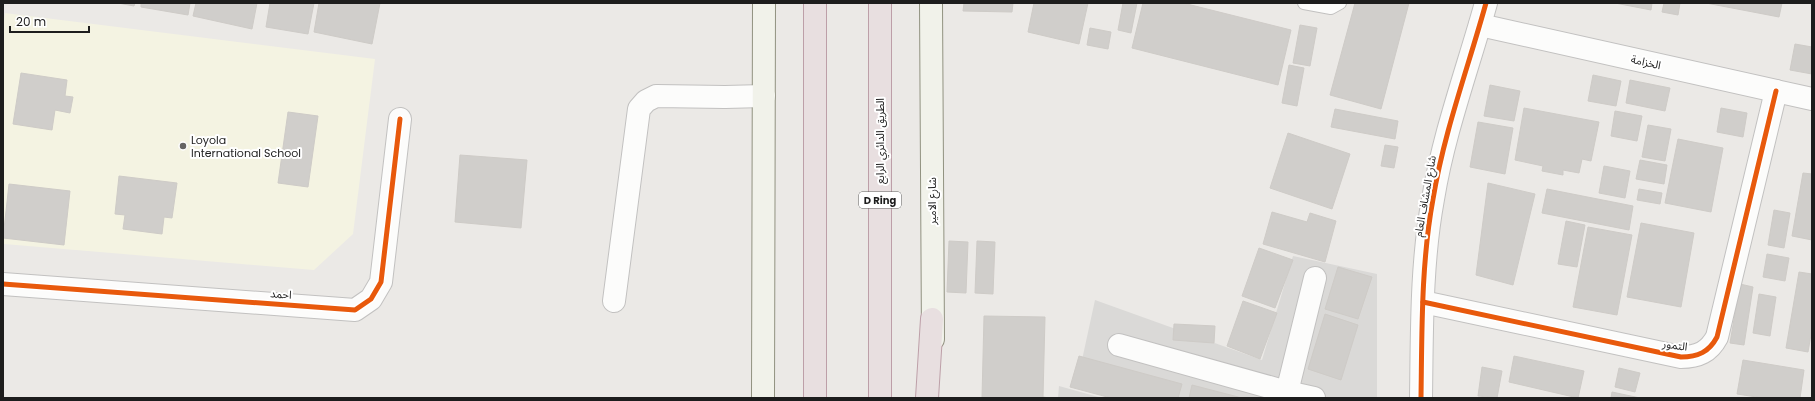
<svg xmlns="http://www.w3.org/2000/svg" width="1815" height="401" font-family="Poppins,'Noto Sans Arabic',sans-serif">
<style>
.residential{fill:#dad9d7}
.education{fill:#f4f3e2}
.building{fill:#d0cecb;stroke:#cecbc7}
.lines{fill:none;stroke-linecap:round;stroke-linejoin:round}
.service-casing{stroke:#c2c1c0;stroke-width:14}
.minor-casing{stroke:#c2c1c0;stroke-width:24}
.secondary-casing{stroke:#919280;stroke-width:24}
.motorway-casing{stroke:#bd9fa8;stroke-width:24}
.service{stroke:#fcfcfb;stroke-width:12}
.minor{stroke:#fcfcfb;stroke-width:22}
.secondary{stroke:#f1f2ea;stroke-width:22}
.motorway{stroke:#e8dfe0;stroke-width:22}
.cycleway-casing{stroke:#fff;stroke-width:8}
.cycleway{stroke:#e8590c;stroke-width:5}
.poi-dot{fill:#656463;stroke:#fff;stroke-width:1.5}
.labels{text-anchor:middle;stroke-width:4;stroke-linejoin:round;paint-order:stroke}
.shield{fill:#fff;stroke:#616161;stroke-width:1}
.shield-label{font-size:10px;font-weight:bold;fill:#1d1d1d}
.street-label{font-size:11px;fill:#1d1d1d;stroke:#fff}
.poi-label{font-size:11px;fill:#1d1d1d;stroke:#fff;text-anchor:start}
</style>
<rect width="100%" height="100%" fill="#ebe9e6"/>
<!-- residential -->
<g class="residential">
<path d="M1293,256l84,18v124h-251l-49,-15 18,-83 167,60z"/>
<path d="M1059,386l43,12h-44z"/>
</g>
<!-- education -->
<path class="education" d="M5,13l370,46 -22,175 -39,36 -310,-26 -1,-216z"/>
<!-- building -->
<g class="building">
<path d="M118,3h17l-1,3z"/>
<path d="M141,3h49l-2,12 -47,-8z"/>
<path d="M196,3h61l-5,26 -59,-13z"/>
<path d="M270,3h44l-6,31 -42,-7z"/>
<path d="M319,3h61l-8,41 -58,-12z"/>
<path d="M964,3h49l-1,9 -49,-1z"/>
<path d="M1034,3h54l-9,41 -51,-12z"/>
<path d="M1123,3h14l-6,30 -13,-3z"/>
<path d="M1143,3h40l108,27 -13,55 -146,-37z"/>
<path d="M1355,3h54l-28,106 -51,-14z"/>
<path d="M1615,3h37l-1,7z"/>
<path d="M1664,3h16l-2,12 -16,-3z"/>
<path d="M1706,3h76l-3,14z"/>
<path d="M1300,25l17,3 -7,38 -17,-3z"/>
<path d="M1090,28l21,4 -3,17 -21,-4z"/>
<path d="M1795,44l17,3v27l-22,-4z"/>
<path d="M1289,65l15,3 -7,38 -15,-3z"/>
<path d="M21,73l46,7 -2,16 8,1 -3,16 -15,-3 -3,20 -39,-6z"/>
<path d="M1593,75l28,6 -5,25 -28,-5z"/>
<path d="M1630,80l40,8 -5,23 -39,-8z"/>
<path d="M1490,85l30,6 -6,30 -30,-5z"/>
<path d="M1524,108l75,14 -8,39 -9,-2 -3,14 -16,-3v5l-21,-4 1,-5 -28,-6z"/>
<path d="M1721,108l26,5 -4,24 -26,-5z"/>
<path d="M1335,109l63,12 -3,18 -64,-12z"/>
<path d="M1615,111l27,5 -5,25 -26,-5z"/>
<path d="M288,112l30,4 -10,71 -30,-4z"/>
<path d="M1478,122l35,6 -8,46 -35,-7z"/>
<path d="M1648,125l23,4 -6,32 -23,-4z"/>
<path d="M1288,133l62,21 -18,55 -62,-21z"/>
<path d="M1678,139l45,9 -12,64 -46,-9z"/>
<path d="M1385,145l13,2 -4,21 -13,-2z"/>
<path d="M460,155l67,5 -6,68 -66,-6z"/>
<path d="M1640,160l27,5 -3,19 -28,-5z"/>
<path d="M1604,166l26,5 -5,27 -26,-5z"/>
<path d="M1803,173l9,1v66l-20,-4z"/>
<path d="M119,176l58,7 -5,35 -8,-1 -2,17 -39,-5 2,-14 -10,-1z"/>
<path d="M1488,183l47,11 -22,91 -37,-10z"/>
<path d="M9,184l61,7 -6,54 -61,-7z"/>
<path d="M1547,189l86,17 -4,24 -87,-17z"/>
<path d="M1639,189l23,4 -2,11 -23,-4z"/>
<path d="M1774,210l16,3 -6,35 -16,-3z"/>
<path d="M1272,212l35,10 3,-9 26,8 -11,41 -62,-18z"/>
<path d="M1566,221l19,4 -8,42 -19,-3z"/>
<path d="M1641,223l53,10 -13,74 -54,-10z"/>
<path d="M1588,227l44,8 -15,80 -44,-8z"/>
<path d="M949,241l19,1 -2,51 -19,-1z"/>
<path d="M977,241l18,1 -2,52 -18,-1z"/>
<path d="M1259,248l34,12 -18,48 -33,-12z"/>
<path d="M1767,254l22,4 -4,23 -22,-4z"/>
<path d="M1338,267l34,10 -14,42 -33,-10z"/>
<path d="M1799,272l13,2v55l-4,23 -22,-4z"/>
<path d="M1740,284l13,3 -9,58 -14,-2z"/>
<path d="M1759,294l17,3 -6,39 -17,-3z"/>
<path d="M1243,301l34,12 -17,46 -33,-13z"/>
<path d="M1325,314l33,11 -17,55 -33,-11z"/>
<path d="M984,316l61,1 -2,80 6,1h-67z"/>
<path d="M1174,324l41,2 -1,17 -41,-3z"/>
<path d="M1079,356l103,28 -4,14h-67l-41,-11z"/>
<path d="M1514,356l70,15 -6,27 -69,-16z"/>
<path d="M1743,360l61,10 -4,28h-37l-26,-4z"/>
<path d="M1482,367l20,4 -5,27 -19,-2z"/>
<path d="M1619,368l21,5 -5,19 -20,-5z"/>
<path d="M1192,385l50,13h-53z"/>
<path d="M1612,392l28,6h-29z"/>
</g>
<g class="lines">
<!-- service casing -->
<g class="service-casing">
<path id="service" d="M1304,3l27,5 9,-5"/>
</g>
<!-- minor casing -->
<g class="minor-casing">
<g id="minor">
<path d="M1480,25l332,74"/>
<path d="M3,284l352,26 16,-11 10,-17 19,-163"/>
<path d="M614,301l25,-192 7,-8 10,-5 69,1 39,-1"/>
<path d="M1423,302l258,55c17,0 28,-5 36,-20l59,-246"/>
<path d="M1119,345l168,47 27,6"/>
<path d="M1287,392l28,-114"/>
<path d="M1421,398c1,-66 0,-134 12,-199 11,-67 35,-131 53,-196"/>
</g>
</g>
<!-- secondary casing -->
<g class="secondary-casing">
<g id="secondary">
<path d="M931,3l2,336"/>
<path d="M763,398l1,-395"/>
</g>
</g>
<!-- motorway casing -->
<g class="motorway-casing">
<g id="motorway">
<path d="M815,398v-395"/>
<path d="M880,398v-395"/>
<path d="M927,398l5,-79"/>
</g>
</g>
<!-- service -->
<use href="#service" class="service"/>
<!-- minor -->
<use href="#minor" class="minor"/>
<!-- secondary -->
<use href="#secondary" class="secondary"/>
<!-- motorway -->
<use href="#motorway" class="motorway"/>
<!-- cycleway casing -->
<g class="cycleway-casing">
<g id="cycleway">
<path d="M3,284l352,26 16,-11 10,-17 19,-163"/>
<path d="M1423,302l258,55c17,0 28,-5 36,-20l59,-246"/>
<path d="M1421,398c1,-66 0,-134 12,-199 11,-67 35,-131 53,-196"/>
</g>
</g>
<!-- cycleway -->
<use href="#cycleway" class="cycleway"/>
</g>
<!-- markers -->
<circle class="poi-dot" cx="183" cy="146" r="4"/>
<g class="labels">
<!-- shield labels -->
<rect class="shield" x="859" y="192" width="42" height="16" rx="3"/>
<g class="shield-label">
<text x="880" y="204">D Ring</text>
</g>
<!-- street labels -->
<g class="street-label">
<text transform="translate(1646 62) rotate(13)" y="4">الخزامة</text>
<text transform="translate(880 141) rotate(-90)" y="4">الطريق الدائري الرابع</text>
<text transform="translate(1425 196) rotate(-80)" y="4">شارع المشاف العام</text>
<text transform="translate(932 201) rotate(-90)" y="4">شارع الامير</text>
<text transform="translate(281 294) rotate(4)" y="4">احمد</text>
<text transform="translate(1675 345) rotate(8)" y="4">التمور</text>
</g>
<!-- poi labels -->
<g class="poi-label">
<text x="191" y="144">Loyola<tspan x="191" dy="13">International School</tspan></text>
</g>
</g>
<!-- border -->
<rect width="1815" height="401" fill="none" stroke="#1d1d1d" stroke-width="8"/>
<!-- scale -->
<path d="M10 26v6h79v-6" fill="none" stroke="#1d1d1d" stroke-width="2"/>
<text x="16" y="26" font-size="12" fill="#1d1d1d" stroke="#ffffff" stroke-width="3" paint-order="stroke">20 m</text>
</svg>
